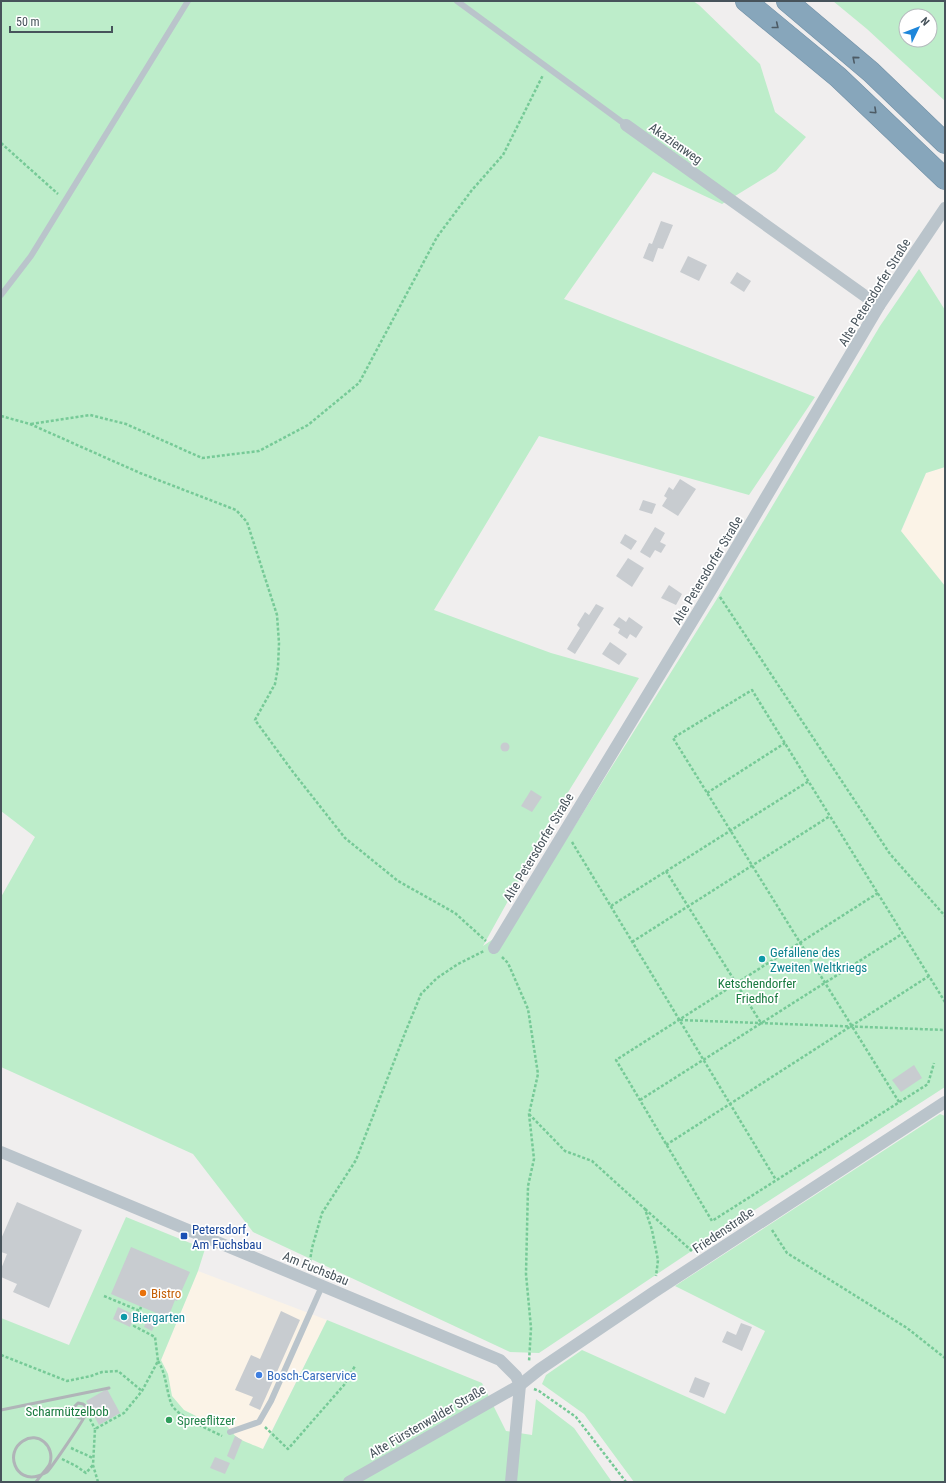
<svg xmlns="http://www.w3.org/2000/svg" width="946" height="1483" font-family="'Roboto Condensed',sans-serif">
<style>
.commercial{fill:#fbf3e7}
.green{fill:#bdedca;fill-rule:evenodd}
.building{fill:#c8ccd0}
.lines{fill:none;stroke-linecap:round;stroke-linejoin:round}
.motorway-casing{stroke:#7291a7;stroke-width:22}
.path{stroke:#76ca97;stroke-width:2.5;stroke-dasharray:3 2;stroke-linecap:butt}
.service{stroke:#bac4cb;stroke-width:6}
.minor{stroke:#bac4cb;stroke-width:12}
.motorway{stroke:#87a6bb;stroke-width:21}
.rail{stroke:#b0b4b8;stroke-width:3}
.oneway{stroke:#4d5b65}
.culture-dot{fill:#0f9aa8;stroke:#fff;stroke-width:1.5}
.transit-dot{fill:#1a4fb4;stroke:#fff;stroke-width:1.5}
.food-dot{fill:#e8710a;stroke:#fff;stroke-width:1.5}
.shop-dot{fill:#3f7fe0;stroke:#fff;stroke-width:1.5}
.leisure-dot{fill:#2e9e5b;stroke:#fff;stroke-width:1.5}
.labels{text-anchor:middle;stroke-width:3.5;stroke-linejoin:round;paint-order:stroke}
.street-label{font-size:13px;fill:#47535b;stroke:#fff}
.culture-label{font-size:13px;fill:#0d838f;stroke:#fff;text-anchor:start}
.park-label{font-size:13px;fill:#197a3f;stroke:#fff}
.transit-label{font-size:13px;fill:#164399;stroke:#fff;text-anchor:start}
.food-label{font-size:13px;fill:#c56008;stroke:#fff;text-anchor:start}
.shop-label{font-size:13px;fill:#366cbe;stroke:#fff;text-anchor:start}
.leisure-label{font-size:13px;fill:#27864d;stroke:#fff;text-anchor:start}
</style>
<rect width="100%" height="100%" fill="#f0eeee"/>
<!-- commercial -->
<g class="commercial">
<path d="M945,467v119l-44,-54 25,-59z"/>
<path d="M198,1271l129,49 -81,162h-134l49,-122z"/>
</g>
<!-- green -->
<g class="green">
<path d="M1,1h692l6,4 61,59 15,48 31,25 -30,34 -54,33 -69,-32 -89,127 251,98 -66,98 -210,-59 -105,174 117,43 88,25 -105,169 -4,14 -47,85 29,-20 203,-324 165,-276 39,-57 26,41v157l-19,6 -25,58 44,55v501l-246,159 -160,107 -29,-1 -257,-120 -60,-78 -192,-87v-170l34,-60 -34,-26z"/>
<path d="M833,1h112v100l-78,-72zM906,16h24v24h-24z"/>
<path d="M940,1114l5,2v366h-311l-50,-68 -42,-30 4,-9 36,-25 143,64 40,-83 -90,-45z"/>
<path d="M126,1217l79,32 -7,22 -37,89 7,14 4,22 12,14 22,11 15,3 2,-5c11,21 19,21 40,30l64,-129 155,63 24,48 26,4 4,-36 38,29 38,54h-611v-164l68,27z"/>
</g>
<!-- building -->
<g class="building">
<path d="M661,221l12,4 -10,24 -5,-1 -5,14 -10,-4 6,-15 3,1z"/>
<path d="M688,256l19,9 -8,16 -19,-9z"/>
<path d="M737,272l14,9 -7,11 -14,-9z"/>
<path d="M680,479l16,10 -18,27 -16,-10 5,-8 -3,-2 5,-9 4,3z"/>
<path d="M643,500l13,4 -4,10 -13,-4z"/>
<path d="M655,527l10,6 -5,9 6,3 -5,8 -6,-3 -5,8 -10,-6z"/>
<path d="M625,534l12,7 -6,9 -11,-7z"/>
<path d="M628,558l16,10 -12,19 -16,-11z"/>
<path d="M669,585l13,9 -6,11 -15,-7z"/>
<path d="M596,604l8,4 -29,46 -8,-5 13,-21 -3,-3 8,-13 4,3z"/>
<path d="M619,617l7,5 3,-5 14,10 -7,11 -6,-4 -3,5 -9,-6 2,-4 -7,-4z"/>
<path d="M610,642l17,12 -8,11 -17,-11z"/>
<circle cx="505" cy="747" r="4.5"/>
<path d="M531,790l11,7 -10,15 -11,-6z"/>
<path d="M914,1065l8,13 -21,14 -9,-12z"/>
<path d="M17,1202l65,28 -33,78 -36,-16 4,-8 -16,-7v-8l6,-15 -6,-2v-13z"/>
<path d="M131,1247l59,25 -13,29 -2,-1 -7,18 -57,-24z"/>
<path d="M118,1307l17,8 -5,12 -17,-8z"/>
<path d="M281,1311l19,9 -40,90 -11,-5 4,-8 -18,-7 16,-35 9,4z"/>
<path d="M150,1313l8,4 -6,14 -8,-4z"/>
<path d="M741,1323l11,4 -10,24 -20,-9 5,-11 9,4z"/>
<path d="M695,1377l15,6 -6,15 -15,-6z"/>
<path d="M107,1389l13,24 -21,12 -13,-24z"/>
<path d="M235,1436l7,4 -8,20 -7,-4z"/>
<path d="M215,1457l15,6 -5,11 -15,-6z"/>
</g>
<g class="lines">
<!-- motorway casing -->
<g class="motorway-casing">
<g id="motorway">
<path d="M746,1l92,76 107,102"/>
<path d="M787,1l84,71 74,71"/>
</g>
</g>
<!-- path -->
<g class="path">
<path d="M1,143l57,51"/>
<path d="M1,416l29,8 110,49 96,37 11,12 30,93 2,28 -1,24 -3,17 -20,36 38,52 52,66 53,43 57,32 31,28"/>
<path d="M31,424l59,-9 36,9 76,34 57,-7 49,-26 51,-42 78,-146 35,-47 31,-35 40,-80"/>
<path d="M720,597l170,257 55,62"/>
<path d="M707,793l78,-50"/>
<path d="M572,842l204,338"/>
<path d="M666,871l95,152"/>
<path d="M878,893l-262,167 96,161 216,-137 6,-21"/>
<path d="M611,906l198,-125"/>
<path d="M632,942l198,-126"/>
<path d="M502,957l6,6 20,46 10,65 -9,40 5,45 -6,27 -2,88 5,54 -2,34"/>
<path d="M680,1020l265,10"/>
<path d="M640,1100l262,-166"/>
<path d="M899,1102l-226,-364 79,-48 193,312"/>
<path d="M529,1114l36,37 27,10 53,48 7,21 6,30 -2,16"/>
<path d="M666,1145l263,-169"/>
<path d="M645,1209l48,43"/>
<path d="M772,1230l15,23 120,75 38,30"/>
<path d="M309,1267l3,-19 10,-35 34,-53 49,-127 16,-39 16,-16 21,-14 26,-13"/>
<path d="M104,1296l36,15"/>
<path d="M1,1355l66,26 24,-5 11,-4 16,-1 24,20"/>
<path d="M158,1361c8,12 8,28 13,42 4,13 38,26 51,33"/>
<path d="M534,1389l5,2 37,26 50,65"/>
<path d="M90,1419l5,10"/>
<path d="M265,1427l23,22 56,-64 11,-19"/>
<path d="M71,1448l22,10"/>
<path d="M62,1459l14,7 10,7 7,-8"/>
<path d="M98,1482l-5,-17 2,-36 29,-16 18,-22 16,-30 -3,-24 -21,-11 7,-19"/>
</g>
<!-- service -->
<g class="service">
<path d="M457,1l169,124"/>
<path d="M1,295l30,-39 157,-255"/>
<path d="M230,1432l29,-10 12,-21 51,-115"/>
</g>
<!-- minor -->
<g class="minor">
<path d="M626,125l253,181"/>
<path d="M494,948l219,-361 166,-281 66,-98"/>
<path d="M1,1152l499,208 16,16 4,9 -9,97"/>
<path d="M349,1482l171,-97 20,-16 114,-77 291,-190"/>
</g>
<!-- motorway -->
<use href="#motorway" class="motorway"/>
<!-- rail -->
<g class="rail">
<path d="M1,1410l108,-22"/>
<path d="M36,1482c3,-5 13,-15 14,-19 5,-17 -12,-32 -27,-22 -19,12 -7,42 15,35 3,-1 7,-3 9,-4 4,-4 40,-56 40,-61 1,-3 -1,-5 -4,-7l-5,-1 -4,4 -1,5 2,4 5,2 8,-2 2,-5"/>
</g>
</g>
<!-- one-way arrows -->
<defs><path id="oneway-chevron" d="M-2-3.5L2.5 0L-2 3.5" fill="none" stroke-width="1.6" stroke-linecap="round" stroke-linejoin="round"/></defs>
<g class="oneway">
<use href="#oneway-chevron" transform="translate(776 26) rotate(39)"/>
<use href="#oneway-chevron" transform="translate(855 59) rotate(-139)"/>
<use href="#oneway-chevron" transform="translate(874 111) rotate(43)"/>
</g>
<!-- markers -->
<g class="culture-dot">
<circle cx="762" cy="959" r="4"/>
<circle cx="124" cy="1317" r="4"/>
</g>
<rect class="transit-dot" x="180" y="1232" width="8" height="8" rx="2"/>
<circle class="food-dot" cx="143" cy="1293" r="4"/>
<circle class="shop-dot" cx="259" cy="1375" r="4"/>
<circle class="leisure-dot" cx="169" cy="1420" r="4"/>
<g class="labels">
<!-- street labels -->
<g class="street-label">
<text transform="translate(676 143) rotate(35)" y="5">Akazienweg</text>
<text transform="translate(874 292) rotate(-58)" y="5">Alte Petersdorfer Straße</text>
<text transform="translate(707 570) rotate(-59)" y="5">Alte Petersdorfer Straße</text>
<text transform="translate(538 847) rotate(-59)" y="5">Alte Petersdorfer Straße</text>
<text transform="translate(723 1230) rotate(-34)" y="5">Friedenstraße</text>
<text transform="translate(316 1268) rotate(22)" y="5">Am Fuchsbau</text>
<text transform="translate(427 1421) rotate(-30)" y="5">Alte Fürstenwalder Straße</text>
</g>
<!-- culture labels -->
<g class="culture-label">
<text x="770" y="957">Gefallene des<tspan x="770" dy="15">Zweiten Weltkriegs</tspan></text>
<text x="132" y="1322">Biergarten</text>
</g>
<!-- park labels -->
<g class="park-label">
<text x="757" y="988">Ketschendorfer<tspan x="757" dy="15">Friedhof</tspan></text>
<text x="67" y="1416">Scharmützelbob</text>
</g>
<!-- transit labels -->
<g class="transit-label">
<text x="192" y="1234">Petersdorf,<tspan x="192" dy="15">Am Fuchsbau</tspan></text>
</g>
<!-- food labels -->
<g class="food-label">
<text x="151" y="1298">Bistro</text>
</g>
<!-- shop labels -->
<g class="shop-label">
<text x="267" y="1380">Bosch-Carservice</text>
</g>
<!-- leisure labels -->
<g class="leisure-label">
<text x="177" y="1425">Spreeflitzer</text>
</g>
</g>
<!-- border -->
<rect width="946" height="1483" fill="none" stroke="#47535b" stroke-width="4"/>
<!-- north arrow -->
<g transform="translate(918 28) rotate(47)"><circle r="19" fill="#ffffff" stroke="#b5babd"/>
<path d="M0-3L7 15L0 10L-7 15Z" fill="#1e86da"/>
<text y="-6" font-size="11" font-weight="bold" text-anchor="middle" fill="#47535b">N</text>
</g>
<!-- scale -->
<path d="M10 26v6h102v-6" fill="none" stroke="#47535b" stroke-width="2"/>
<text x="16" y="26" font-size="12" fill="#47535b" stroke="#ffffff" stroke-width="3" paint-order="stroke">50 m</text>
</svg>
